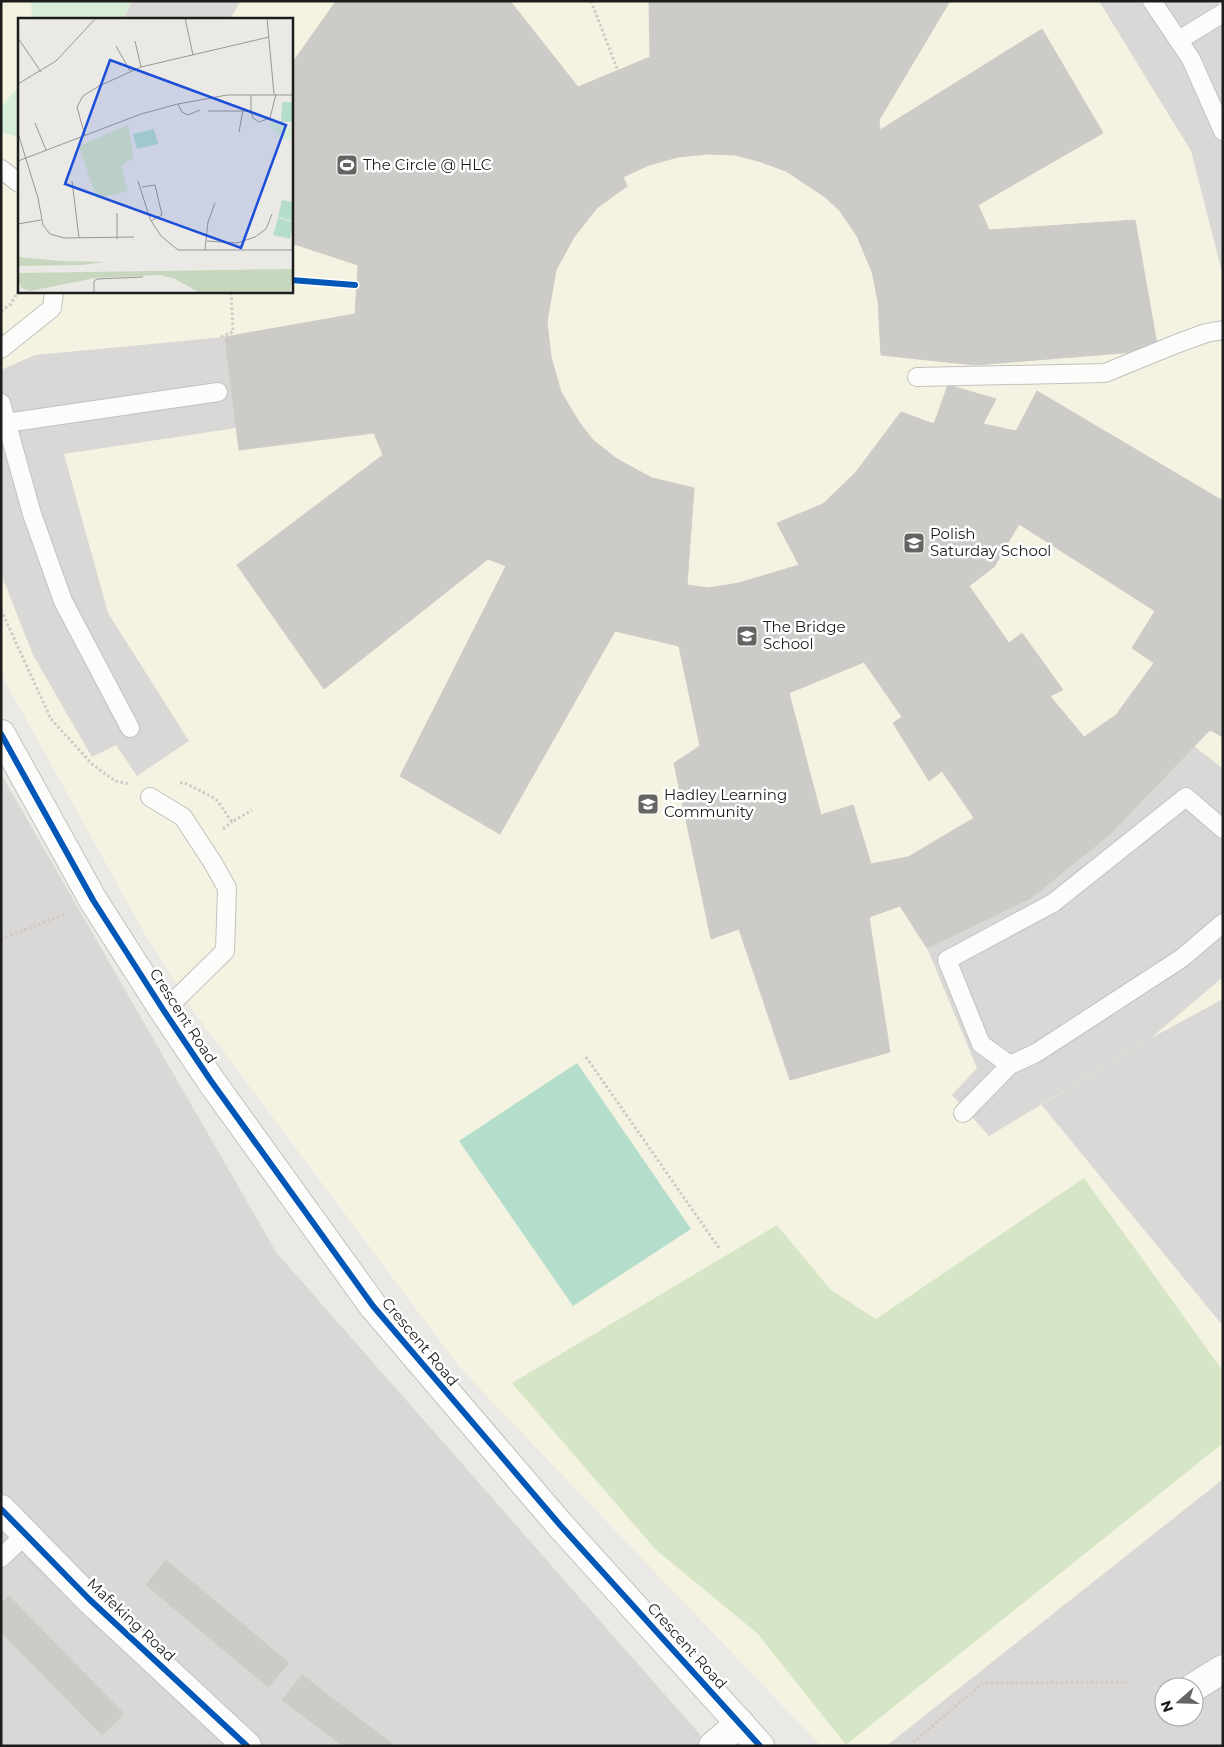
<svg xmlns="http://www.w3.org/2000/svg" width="1224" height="1747" font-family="Montserrat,sans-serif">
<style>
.residential{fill:#dad8d6;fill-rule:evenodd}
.education{fill:#f4f3e1;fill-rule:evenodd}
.religious{fill:#d9d8d6}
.grass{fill:#d7e5c7}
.park{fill:#d6eed5}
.pitch{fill:#b5ddcc}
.building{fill:#cdcbc8;stroke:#cecbc7;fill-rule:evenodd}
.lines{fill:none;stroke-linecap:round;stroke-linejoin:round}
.service-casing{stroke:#c2c1bf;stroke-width:20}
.minor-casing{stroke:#c2c1bf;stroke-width:30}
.path{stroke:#d4c8c6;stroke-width:3;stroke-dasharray:2.5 2.5;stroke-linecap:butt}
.service{stroke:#fcfcfb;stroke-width:18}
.minor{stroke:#fcfcfb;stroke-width:28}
.cycleway-casing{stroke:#fff;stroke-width:9}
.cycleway{stroke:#0057b8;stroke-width:6}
.labels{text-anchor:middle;stroke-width:5;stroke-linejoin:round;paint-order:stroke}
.poi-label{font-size:15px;fill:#1c1c1c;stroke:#fff;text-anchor:start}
.street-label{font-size:15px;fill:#1c1c1c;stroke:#fff}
.inset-road{fill:none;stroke:#989795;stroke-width:1}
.view{fill:#1d4ed8;fill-opacity:0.15;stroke:#1d4ed8;stroke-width:2.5}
.inset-edge{fill:none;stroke:#1c1c1c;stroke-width:2.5}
</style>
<rect width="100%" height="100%" fill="#ebe9e5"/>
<!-- residential -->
<g class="residential">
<path d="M1,774l275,478 434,494h-709z"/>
<path d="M1223,999v327l-182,-222 110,-66z"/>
<path d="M1223,1479v267h-337zM1164,1687h30v30h-30z"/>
</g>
<!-- education -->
<path class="education" d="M1,1h1222v998l-72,39 -110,67 182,221v153l-337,267h-65l-360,-377 -267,-357 -49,-78 -144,-260zM19,19h272v272h-272z"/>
<!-- religious -->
<g class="religious">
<path d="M132,1h109l-11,18h-107z"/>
<path d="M1099,1h118l6,11v264l-32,-125z"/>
<path d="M225,337l11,91 -172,26 44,159 81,128 -52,35 -21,-31 -24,12 -59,-102 -32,-81v-204l34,-15z"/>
<path d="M1194,746l29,23v208l-72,61 -162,98 -37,-41 25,-27 -50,-120 183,-114z"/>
</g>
<!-- grass -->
<path class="grass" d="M1084,1178l139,193v72l-377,302 -89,-112 -101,-83 -144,-167 265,-158 54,65 45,29z"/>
<!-- park -->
<g class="park">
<path d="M31,1h101l-9,18h-91z"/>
<path d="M19,80v57l-18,-5v-25l16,-19z"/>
</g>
<!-- pitch -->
<path class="pitch" d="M577,1063l114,166 -118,77 -114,-165z"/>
<!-- building -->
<g class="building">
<path d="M336,1h174l68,86 72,-30 -1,-56h301l-71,119 1,10 162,-101 61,104 -125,72 11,25 146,-10 23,130 -183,15 -94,-10 -3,-54 -6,-29 -15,-36 -17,-25 -15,-14 -39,-26 -28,-10 -23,-6 -27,-1 -30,3 -29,8 -26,12 4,9 -30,22 -23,29 -18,33 -9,52 4,35 10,35 18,30 14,18 24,19 35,19 42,10 -7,97 21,3 31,-5 60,-18 -22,-42 46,-19 33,-32 45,-60 33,12 14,-39 48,14 -13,25 33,7 21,-40 186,110v236l-13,-7 -100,104 -79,64 -104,50 -27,-42 -31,11 21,135 -100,28 -51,-151 -28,10 -37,-176 26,-17 -21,-100 -64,-15 -115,203 -100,-58 106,-210 -18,-7 -164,130 -87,-124 146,-110 -9,-22 -135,17 -14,-113 130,-23 3,-49 -67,-22v-178zM1019,524l136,87 -23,37 22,15 -38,52 -32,22 -34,-41 13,-6 -41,-57 -13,10 -40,-57 25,-19zM864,662l38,55 -9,6 36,58 13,-10 32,47 -66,39 -37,7 -18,-59 -32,10 -32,-122z"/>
<path d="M166,1560l123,103 -21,24 -122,-102z"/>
<path d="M9,1596l115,118 -22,21 -101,-103v-28z"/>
<path d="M302,1675l93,71h-52l-61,-46z"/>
</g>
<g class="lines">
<!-- service casing -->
<g class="service-casing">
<g id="service">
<path d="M1152,1l39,58 32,72"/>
<path d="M1179,40l44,-27"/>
<path d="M1,169l18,14"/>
<path d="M1,349l51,-41 2,-17"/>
<path d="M917,377l188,-4 71,-29 30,-11 17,-3"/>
<path d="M1,403l31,111 31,87 67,127"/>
<path d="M6,423l212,-31"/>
<path d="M150,797l33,20 30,46 14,25 -2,63 -61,60"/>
<path d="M1010,1065l-29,-21 -34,-84 106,-57 133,-106 37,32"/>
<path d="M963,1113l47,-48 26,-12 146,-95 41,-35"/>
<path d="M1,1558l25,-24"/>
</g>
</g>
<!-- minor casing -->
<g class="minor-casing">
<g id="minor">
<path d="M1,734l92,166 71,111 47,70 162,225 187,219 200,221"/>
<path d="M1,1509l88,90 158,147"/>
<path d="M1194,1687l29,-18"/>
<path d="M713,1746l27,-23"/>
</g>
</g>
<!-- path -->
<g class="path">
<path d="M591,1l27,70"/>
<path d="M1,311l9,-6 9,-15"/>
<path d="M221,337l12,-5 -2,-41"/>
<path d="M1,610l50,109 41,45 23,17 14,3"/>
<path d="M180,783h5l31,16 16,23 20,-12"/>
<path d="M223,829l9,-7"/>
<path d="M1,939l65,-25"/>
<path d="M586,1057l133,191"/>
<path d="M909,1746l74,-63 144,-1"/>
</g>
<!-- service -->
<use href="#service" class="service"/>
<!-- minor -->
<use href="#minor" class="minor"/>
<!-- cycleway casing -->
<g class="cycleway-casing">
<g id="cycleway">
<path d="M291,280l64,5"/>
<path d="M1,734l92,166 71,111 47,70 162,225 187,219 200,221"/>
<path d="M1,1509l88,90 158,147"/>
</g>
</g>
<!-- cycleway -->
<use href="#cycleway" class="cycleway"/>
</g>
<!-- icons -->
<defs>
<g id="stadium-square" transform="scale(1.125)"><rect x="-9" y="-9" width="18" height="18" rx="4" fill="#646462" stroke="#fff"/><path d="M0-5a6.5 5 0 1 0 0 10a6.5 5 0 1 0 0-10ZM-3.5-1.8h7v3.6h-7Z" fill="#fff"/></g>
<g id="school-square" transform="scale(1.125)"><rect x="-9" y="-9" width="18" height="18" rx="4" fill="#646462" stroke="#fff"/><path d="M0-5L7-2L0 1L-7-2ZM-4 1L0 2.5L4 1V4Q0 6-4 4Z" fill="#fff"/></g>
</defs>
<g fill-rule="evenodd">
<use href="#stadium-square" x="347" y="165"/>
<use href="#school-square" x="914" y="543"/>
<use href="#school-square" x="747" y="636"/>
<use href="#school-square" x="648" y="804"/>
</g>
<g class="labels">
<!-- poi labels -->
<g class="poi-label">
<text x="363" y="170">The Circle @ HLC</text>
<text x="930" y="539">Polish<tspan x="930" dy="17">Saturday School</tspan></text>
<text x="763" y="632">The Bridge<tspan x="763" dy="17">School</tspan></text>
<text x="664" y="800">Hadley Learning<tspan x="664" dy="17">Community</tspan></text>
</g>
<!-- street labels -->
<g class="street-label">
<text transform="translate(183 1016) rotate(57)" y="5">Crescent Road</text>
<text transform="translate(420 1342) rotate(50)" y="5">Crescent Road</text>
<text transform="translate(131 1620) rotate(43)" y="5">Mafeking Road</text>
<text transform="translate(687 1646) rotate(48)" y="5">Crescent Road</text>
</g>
</g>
<!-- overview -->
<g transform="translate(18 18)">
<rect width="275" height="275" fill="#ebe9e5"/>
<path d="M110,107l6,33 -13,7 7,26 -31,8 -18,-53z" fill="#d7e5c7"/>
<path d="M0,239l42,4 45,1 -22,3 -65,1zM275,251l-3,24h-90l-25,-14 -14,-4 -66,3 -65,13 -8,-3 -4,-7v-8z" fill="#c7d7bd"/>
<path d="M257,99l2,6 15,7 -1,8 -7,2 -15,-14z" fill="#d6eed5"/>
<path d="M264,84h11v20h-12zM136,111l4,15 -21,5 -4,-15zM264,182l11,2v19l-15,-4zM260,200l15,4 -3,17 -17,-4z" fill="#b5ddcc"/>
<path class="inset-road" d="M167,0l8,37M249,0l7,76M0,20l23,34M117,23l6,26M98,28l14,25M0,66l38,-23 40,-43M233,77v17l2,6 6,4 11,-4 6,-24M160,86l4,8 6,3 12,-5M190,93h43M17,105l11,27M221,114l4,-22M0,115l20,65 5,27 7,9 14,4 70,-1M67,118l-8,-29 6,-11 16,-10 42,-19 128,-30M0,143l123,-47 37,-10 49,-9h66M54,163l7,57M120,163l12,38 11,17 17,14h115M124,169l13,-2 7,30 -11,6M99,195v26M0,206l23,-4M189,223l30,2 18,-6 11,-8 6,-15M187,232l3,-28 7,-19M76,275v-12l3,-2 46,-2"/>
<path class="view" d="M92,42l176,65 -45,123 -176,-64z"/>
<rect width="275" height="275" class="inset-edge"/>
</g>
<!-- border -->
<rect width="1224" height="1747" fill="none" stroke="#1c1c1c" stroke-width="5"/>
<!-- north arrow -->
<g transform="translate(1179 1702) rotate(250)"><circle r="24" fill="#ffffff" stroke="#a4a4a4"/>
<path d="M0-4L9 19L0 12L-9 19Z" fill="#646462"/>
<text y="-8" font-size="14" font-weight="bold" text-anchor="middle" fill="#1c1c1c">N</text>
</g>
</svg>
